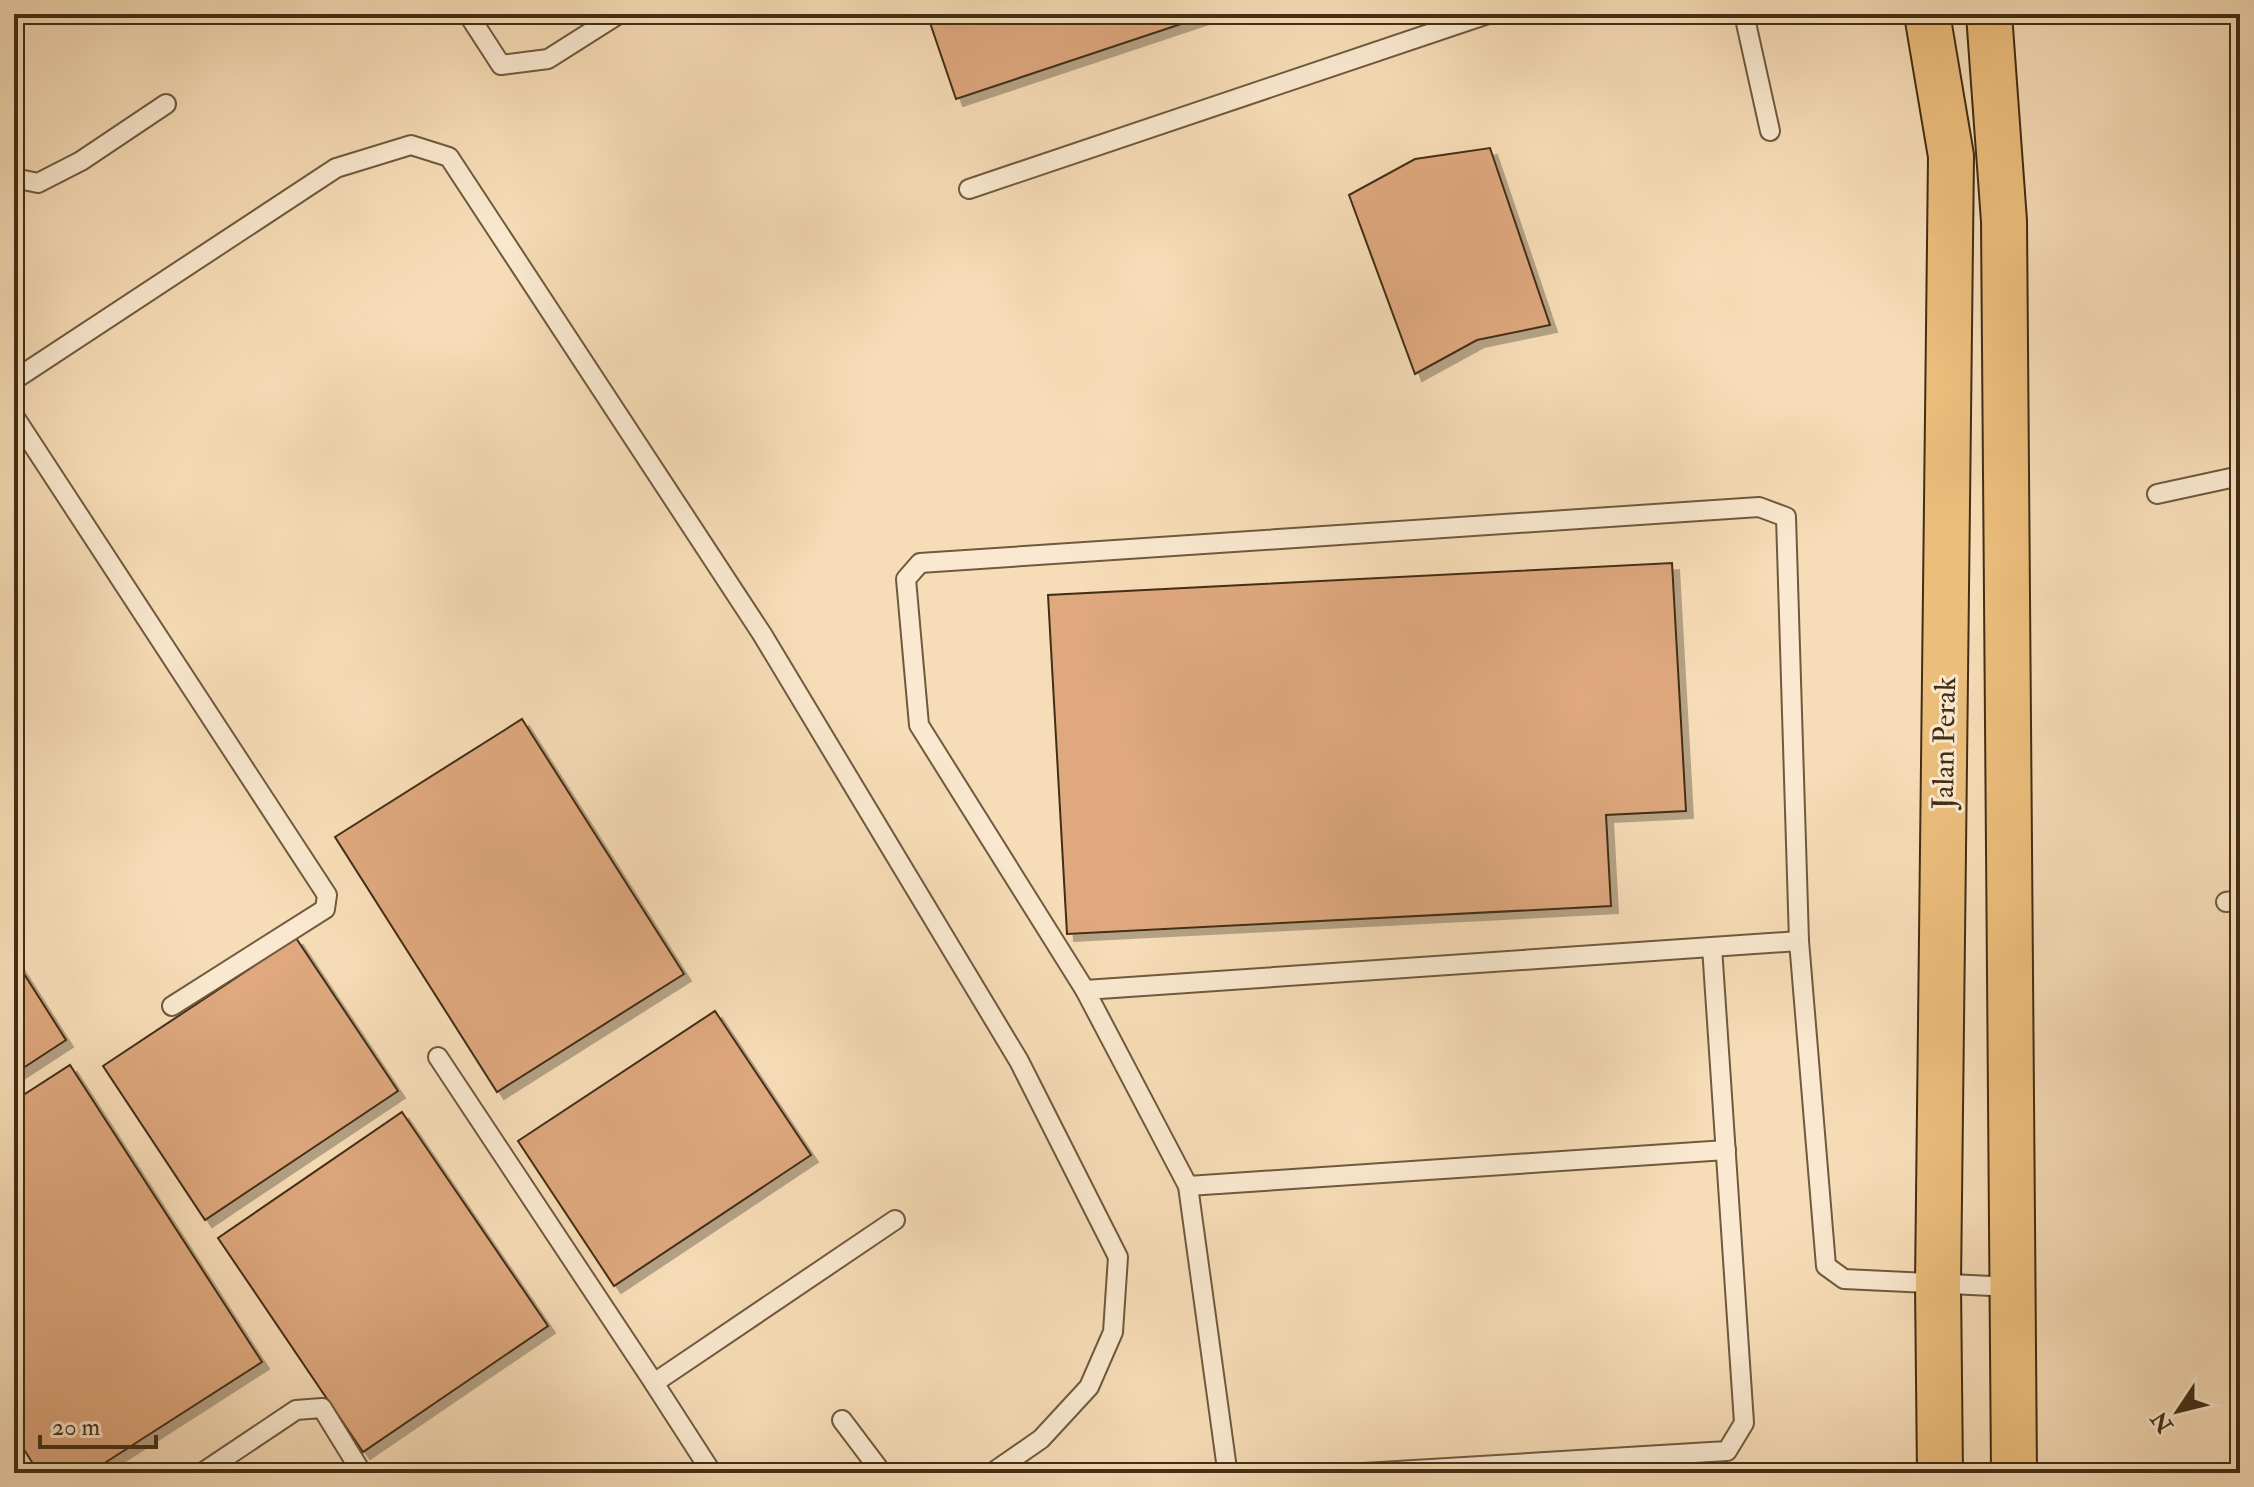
<svg xmlns="http://www.w3.org/2000/svg" width="2254" height="1487" font-family="'IM FELL Double Pica',serif">
<style>
.building{fill:#dfa87e;stroke:#422e15;stroke-width:2;filter:url(#shadow)}
.lines{fill:none;stroke-linecap:round;stroke-linejoin:round}
.service-casing{stroke:#6f5a3e;stroke-width:22}
.primary-casing{stroke:#422e15;stroke-width:48}
.service{stroke:#fae9d0;stroke-width:18}
.primary{stroke:#ecbe7c;stroke-width:44}
.labels{text-anchor:middle;stroke-width:6;stroke-linejoin:round;paint-order:stroke}
.street-label{font-size:30px;fill:#422e15;stroke:#fae9d0}
</style>
<defs>
<filter id="shadow"><feDropShadow dx="7" dy="7" stdDeviation="0" flood-color="#0004"/></filter>
</defs>
<rect width="100%" height="100%" fill="#f7ddb7"/>
<filter id="stains"><feTurbulence type="fractalNoise" baseFrequency=".0025" numOctaves="4"/><feColorMatrix values="0 0 0 0 .2 0 0 0 0 .09 0 0 0 0 .02 0 0 0 .5 -.17"/></filter>
<radialGradient id="worn" r=".72"><stop offset=".6" stop-color="#630" stop-opacity="0"/><stop offset="1" stop-color="#630" stop-opacity=".3"/></radialGradient>
<!-- building -->
<g class="building">
<path d="M927,14h284l-255,85z"/>
<path d="M1490,148l60,177 -73,15 -62,34 -66,-179 66,-36z"/>
<path d="M1672,563l14,248 -80,4 5,91 -544,28 -19,-339z"/>
<path d="M522,719l162,255 -187,118 -162,-255z"/>
<path d="M296,938l102,153 -193,129 -102,-154z"/>
<path d="M14,958l52,82 -52,34z"/>
<path d="M715,1011l96,144 -197,131 -96,-145z"/>
<path d="M70,1065l192,297 -173,111h-50l-25,-39v-333z"/>
<path d="M402,1112l146,214 -185,126 -145,-214z"/>
</g>
<g class="lines">
<!-- service casing -->
<g class="service-casing">
<g id="service">
<path d="M468,14l33,51 47,-6 71,-45"/>
<path d="M1744,14l26,117"/>
<path d="M14,178l24,5 43,-22 85,-57"/>
<path d="M969,189l519,-175"/>
<path d="M14,380l322,-212 75,-23 38,12 313,477 257,427 99,196 -5,75 -24,55 -48,52 -49,34"/>
<path d="M14,416l313,479 -2,14 -153,97"/>
<path d="M2157,494l83,-18"/>
<path d="M2226,902l14,-2"/>
<path d="M1085,990l-166,-265 -13,-146 14,-16 839,-56 27,10 13,424"/>
<path d="M438,1057l216,326"/>
<path d="M1188,1186l538,-36"/>
<path d="M842,1420l40,53"/>
<path d="M202,1473l94,-63 26,-2 40,65"/>
<path d="M712,1473l-58,-90 241,-163"/>
<path d="M1233,1473l-6,-4 -39,-283 -103,-196 714,-49 27,325 18,13 169,8"/>
<path d="M1364,1473l363,-22 17,-28 -32,-476"/>
</g>
</g>
<!-- primary casing -->
<g class="primary-casing">
<g id="primary">
<path d="M1927,14l24,142 -13,1128 2,189"/>
<path d="M1989,14l15,207 10,1252"/>
</g>
</g>
<!-- service -->
<use href="#service" class="service"/>
<!-- primary -->
<use href="#primary" class="primary"/>
</g>
<g class="labels">
<!-- street labels -->
<g class="street-label">
<text transform="translate(1944 743) rotate(-89)" y="10">Jalan Perak</text>
</g>
</g>
<!-- margin -->
<rect width="2254" height="1487" fill="none" stroke="#f7ddb7" stroke-width="48"/>
<rect x="16" y="16" width="2222" height="1455" fill="none" stroke="#422e15" stroke-width="4"/>
<rect x="24" y="24" width="2206" height="1439" fill="none" stroke="#422e15" stroke-width="2"/>
<!-- north arrow -->
<g transform="translate(2178 1411) rotate(235)" stroke="#fae9d0" stroke-width="6" paint-order="stroke">
<path d="M0-6L14 30L0 20L-14 30Z" fill="#422e15"/>
<text y="-12" font-size="22" font-weight="bold" text-anchor="middle" fill="#422e15">N</text>
</g>
<!-- scale -->
<path d="M40 1435v12h116v-12" fill="none" stroke="#422e15" stroke-width="4"/>
<text x="52" y="1435" font-size="24" fill="#422e15" stroke="#fae9d0" stroke-width="6" paint-order="stroke">20 m</text>
<rect width="100%" height="100%" filter="url(#stains)"/>
<rect width="100%" height="100%" fill="url(#worn)"/>
</svg>
